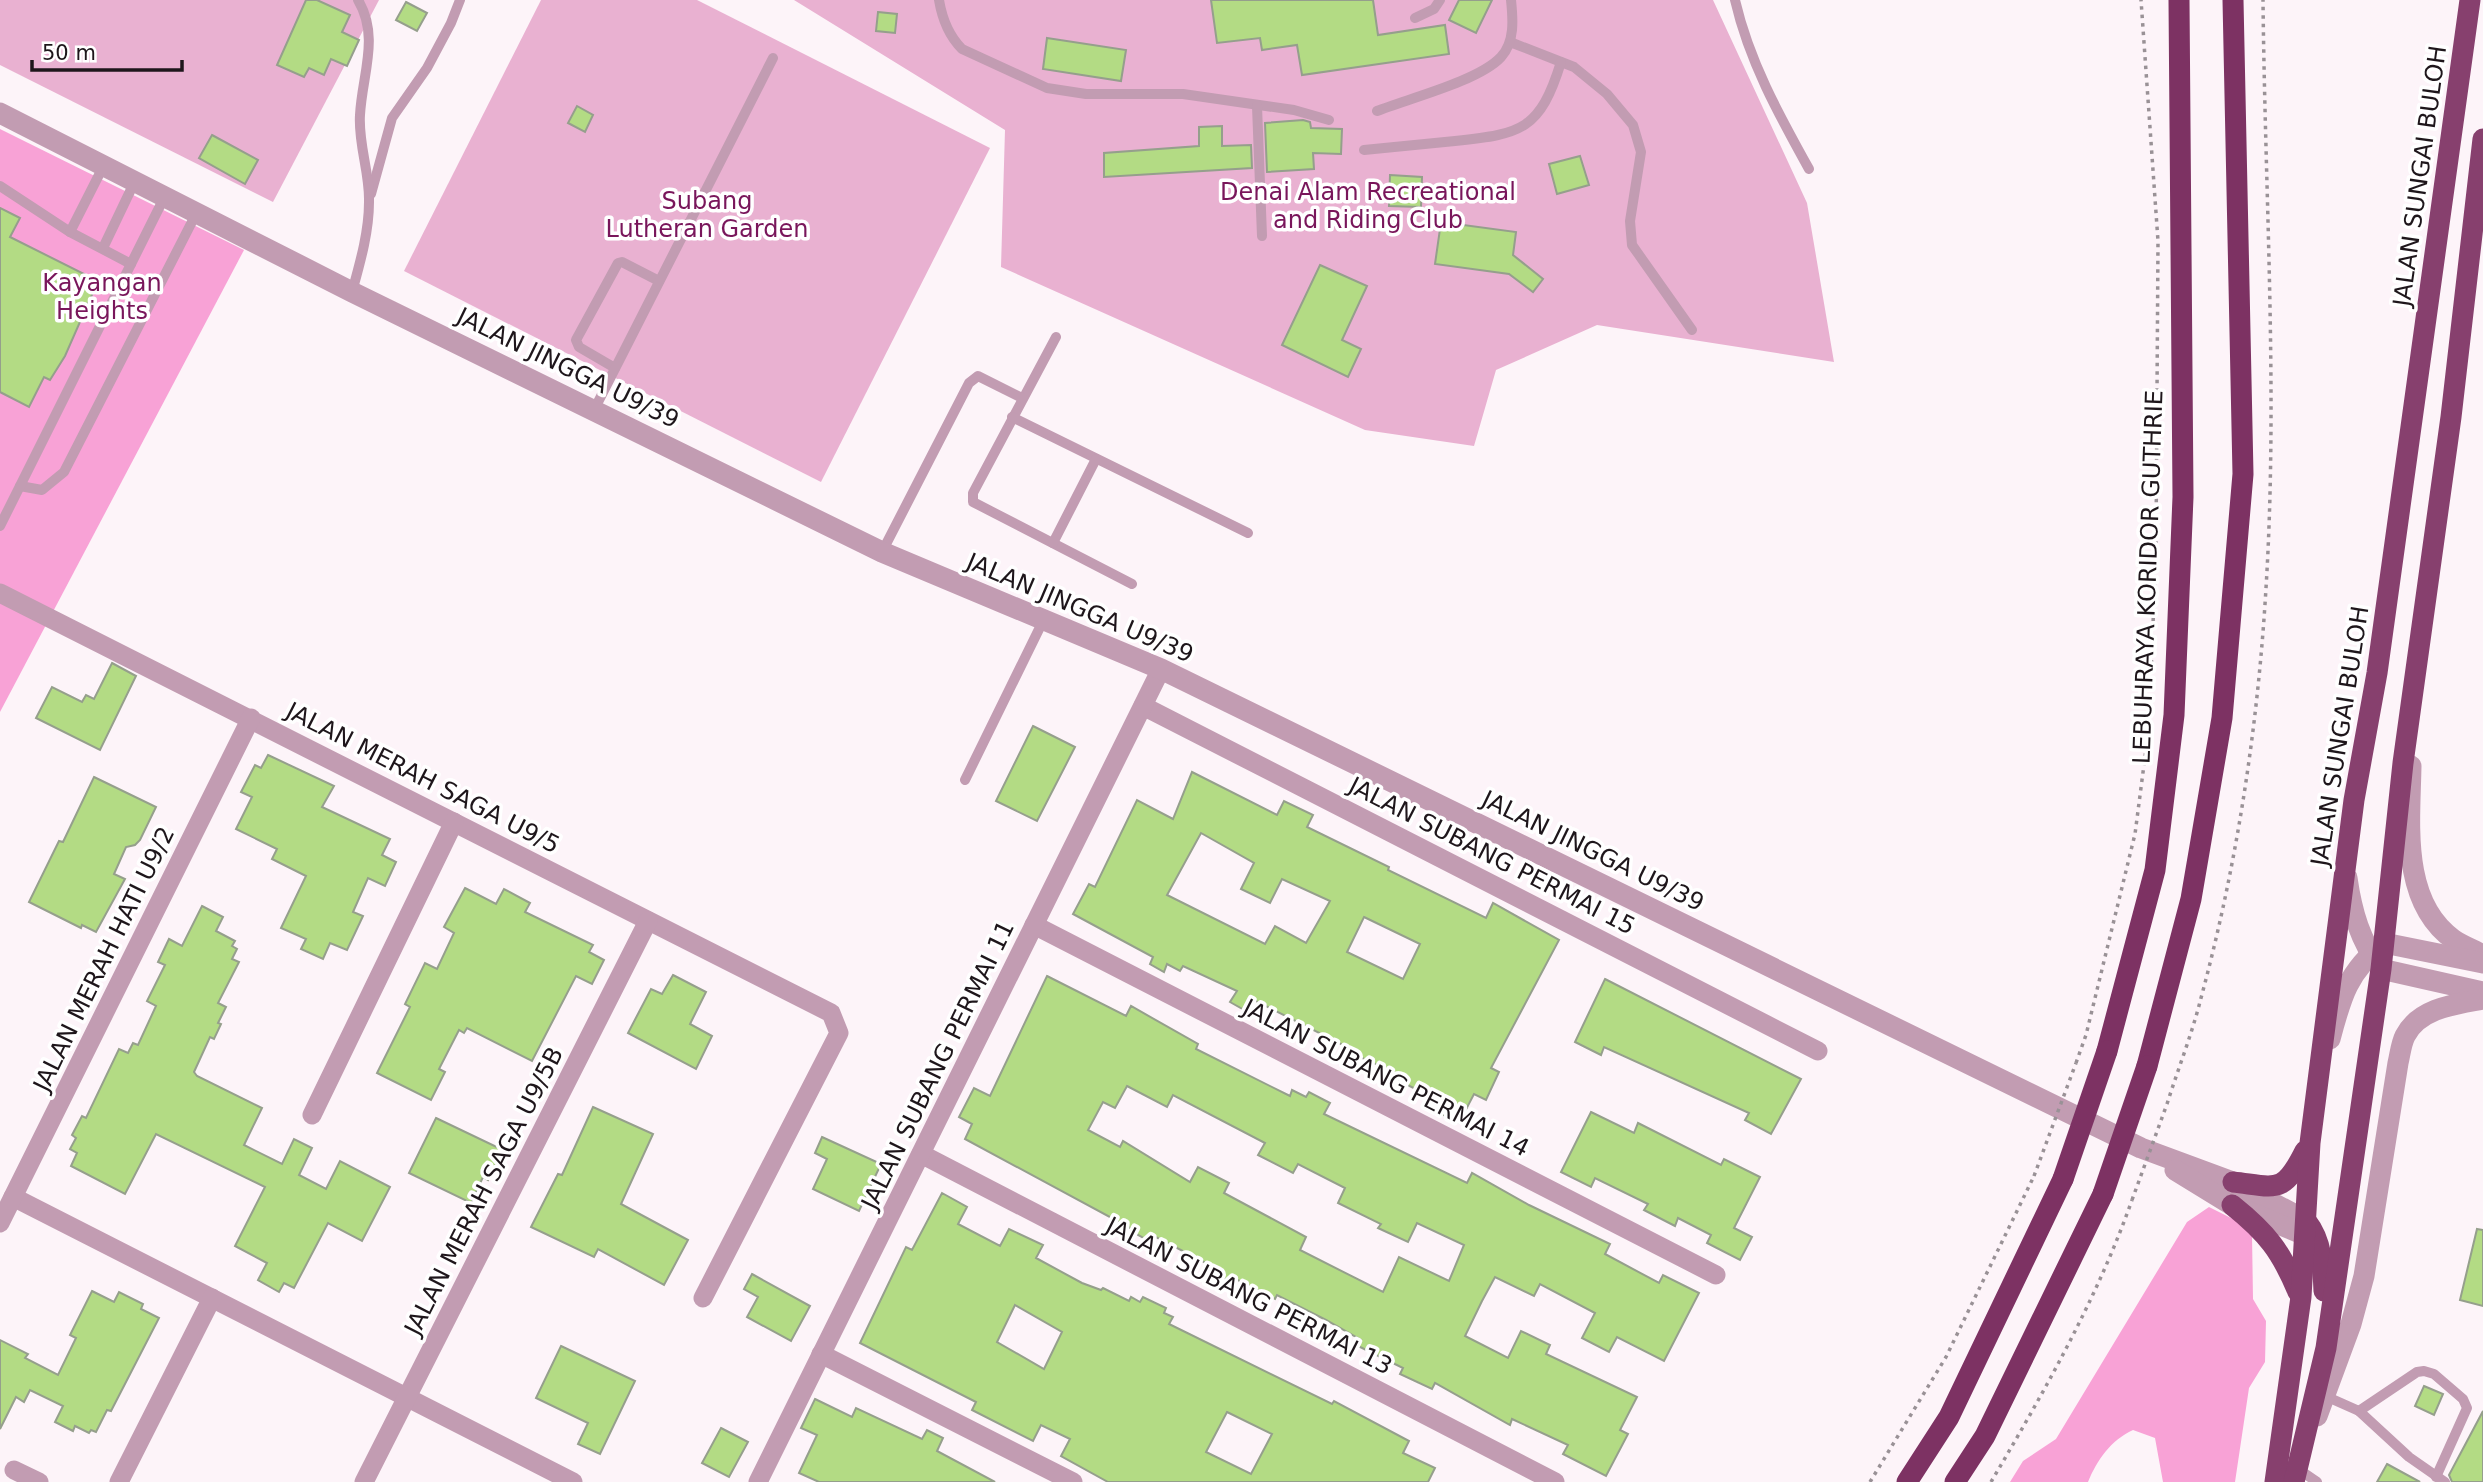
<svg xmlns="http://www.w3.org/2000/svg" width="2483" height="1482" font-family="'DejaVu Sans',sans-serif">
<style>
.green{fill:#e9b1d1}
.forest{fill:#f8a2d6}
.building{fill:#b3db84;stroke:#959f8c;stroke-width:2;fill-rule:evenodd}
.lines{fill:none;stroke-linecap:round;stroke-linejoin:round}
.path{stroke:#999196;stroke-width:3.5;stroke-dasharray:3.5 5;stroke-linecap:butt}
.service{stroke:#c29cb2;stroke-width:10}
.minor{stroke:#c29cb2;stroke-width:19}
.tertiary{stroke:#c29cb2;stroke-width:21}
.trunk{stroke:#87406e;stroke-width:21}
.motorway{stroke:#7d3263;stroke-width:21}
.path-bridge{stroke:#999196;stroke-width:3.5;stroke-dasharray:3.5 5;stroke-linecap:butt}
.motorway-bridge{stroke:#7d3263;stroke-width:21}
.labels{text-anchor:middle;stroke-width:7;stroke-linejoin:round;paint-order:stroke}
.street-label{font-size:24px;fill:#1e161b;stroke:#fff}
.park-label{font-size:24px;fill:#79165b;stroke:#fff}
</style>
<rect width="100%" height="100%" fill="#fdf4f9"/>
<!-- green -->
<g class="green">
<path d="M0,0h379l-106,202 -273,-137z"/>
<path d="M541,0h156l293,148 -169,334 -417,-211z"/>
<path d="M794,0h919l94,203 27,159 -237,-37 -101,45 -22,76 -109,-16 -364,-163 4,-137z"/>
</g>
<!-- forest -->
<g class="forest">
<path d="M0,129l244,121 -244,462z"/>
<path d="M2209,1207l28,14 15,14 1,64 13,22 -1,41 -16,26 -14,94h-72l-8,-44 -22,-8c-22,10 -36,30 -45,52h-78l13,-21 33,-22 131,-217z"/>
</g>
<!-- building -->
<g class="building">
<path d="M306,0h11l33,15 -8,17 17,8 -12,26 -16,-7 -7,16 -15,-7 -5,9 -27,-12z"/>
<path d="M1211,0h162l5,35 67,-10 4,29 -147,21 -5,-30 -35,5 -2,-12 -43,5z"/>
<path d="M1459,0h33l-16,33 -27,-13z"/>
<path d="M406,2l21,11 -10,18 -21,-11z"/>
<path d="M878,12l19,2 -2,19 -19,-2z"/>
<path d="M1047,38l79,12 -5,31 -78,-12z"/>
<path d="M577,106l16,9 -8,17 -17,-9z"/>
<path d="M1303,120l7,2 1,6 31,1 -1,25 -28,-1 1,16 -47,3 -2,-49z"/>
<path d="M1222,126v20l29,-1 1,23 -148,9v-24l95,-7v-19z"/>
<path d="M212,135l46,25 -13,24 -46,-26z"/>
<path d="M1580,156l9,29 -32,9 -8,-30z"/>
<path d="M1390,175l32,2 -1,30 -32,-1z"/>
<path d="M0,208l20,10 -10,19 88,44 -33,75 -15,24 -6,-3 -15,30 -29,-15z"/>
<path d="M1441,222l75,10 -3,23 30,24 -10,13 -24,-18 -74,-10z"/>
<path d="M1320,265l47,21 -25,54 19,9 -13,28 -66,-32z"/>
<path d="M112,663l24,13 -36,74 -64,-32 16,-31 30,15 4,-7 8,4z"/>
<path d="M1033,726l42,21 -38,74 -41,-20z"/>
<path d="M268,755l66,31 -12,21 68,32 -8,16 14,7 -11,24 -17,-8 -15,34 10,4 -16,34 -17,-7 -7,16 -22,-10 5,-10 -25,-11 25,-52 -34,-17 5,-10 -41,-20 16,-32 -11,-5 14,-27 6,3z"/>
<path d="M1192,772l85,43 7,-14 29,14 -6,12 82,40 -1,3 98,48 7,-15 66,37 -68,128 8,4 -13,28 -12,-6 -15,29 -23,-12 5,-10 -42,-20 3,-5 -42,-19 1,-3 -107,-54 -6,12 -18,-10 7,-11 -54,-25 -3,5 -13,-7 -3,8 -14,-8 3,-7 -80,-43 16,-30 6,3 42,-87 36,19zM1201,833l53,30 -13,26 29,14 12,-24 48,22 -24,42 -31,-17 -10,18 -98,-49zM1364,917l56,27 -17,35 -56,-27z"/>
<path d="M94,777l62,30 -16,33 -5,5 -9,2 -12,27 11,5 -29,53 -14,-7 -1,3 -52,-26 30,-61 4,1z"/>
<path d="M465,888l31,16 8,-15 26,14 -5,9 68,33 -4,7 15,8 -12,24 -16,-8 -44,85 -65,-33 -3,5 -5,-3 -20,39 6,3 -14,28 -54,-27 33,-66 -5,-3 20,-41 12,6 17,-36 -10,-6z"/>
<path d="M202,906l21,11 -7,14 19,10 -3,5 5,3 -5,10 7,3 -21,41 8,4 -8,16 3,1 -7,15 -4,-2 -16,35 3,4 65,32 -18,37 38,19 12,-25 18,9 -13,27 27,14 14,-28 50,26 -28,54 -34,-18 -34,65 -10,-5 -5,9 -21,-12 9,-17 -32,-17 30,-59 -109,-53 -31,60 -54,-28 6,-13 -7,-4 6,-11 -4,-3 10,-19 4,2 33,-69 9,4 5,-10 5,2 18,-39 -9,-5 18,-36 -7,-3 11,-23 13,7z"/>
<path d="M673,975l33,17 -16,32 22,12 -16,33 -68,-36 23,-44 11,5z"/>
<path d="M1047,976l79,40 5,-10 67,38 -2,5 94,47 2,-6 14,7 3,-5 21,11 -6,11 143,69 5,-10 57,32 81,39 -5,10 54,29 4,-8 36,18 -35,68 -47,-24 -8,15 -27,-14 13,-25 -55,-29 -6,12 -39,-19 -13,24 -17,35 43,22 13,-27 29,14 -4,9 91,43 -17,33 8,4 -22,42 -43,-22 5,-9 -56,-26 -2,6 -75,-42 -3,6 -32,-15 3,-6 -45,-22 3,-6 -35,-20 -49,-25 -2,4 -41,-21 -2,4 -29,-14 3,-5 -52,-27 -3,6 -18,-10 1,-2 -169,-91 7,-15 -13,-7 15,-29 16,8zM1127,1086l40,21 6,-12 92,48 -7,12 35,18 5,-9 47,24 -7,15 43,21 -3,4 30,14 9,-19 47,22 -15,36 -50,-24 -16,35 -83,-42 6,-13 -82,-44 5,-10 -31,-16 -8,15 -67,-41 -3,6 -32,-17 15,-28 12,6z"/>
<path d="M1605,979l196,100 -30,55 -26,-14 4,-7 -145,-66 -3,8 -26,-13z"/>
<path d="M593,1107l60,27 -32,70 67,36 -24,45 -66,-36 -4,8 -63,-30 27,-53 4,1z"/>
<path d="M1591,1112l43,21 4,-10 83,42 3,-6 36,18 -26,51 18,9 -12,23 -33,-17 4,-8 -33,-17 -3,8 -31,-16 4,-6 -53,-26 -4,9 -30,-15z"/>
<path d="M436,1118l67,32 -15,30 -5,-3 -12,26 -62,-30z"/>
<path d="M822,1137l59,27 -22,47 -46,-22 14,-30 -12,-6z"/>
<path d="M942,1193l25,14 -9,17 42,22 9,-17 34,16 -7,13 46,25 19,7 2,-2 26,13 2,-4 9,5 3,-5 23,11 -2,5 9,4 -4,7 163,80 2,-3 75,40 -6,12 32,15 -7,14h-320l-47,-26 9,-17 -29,-14 -8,16 -61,-31 4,-8 -116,-59 46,-96 6,3zM1015,1305l47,27 -18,37 -47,-27zM1227,1412l45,22 -21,40 -45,-22z"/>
<path d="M2477,1229l6,1v76l-23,-6z"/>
<path d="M752,1274l58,32 -19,35 -44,-24 11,-20 -14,-8z"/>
<path d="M92,1291l22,11 5,-10 24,12 -2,5 18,9 -48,93 -4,-1 -11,22 -5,-2 -2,3 -14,-7 -2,5 -18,-9 8,-16 -33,-16 -6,12 -8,-5 -16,32v-89l28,14 -3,4 33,17 18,-37 -6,-3z"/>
<path d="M561,1346l74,35 -35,73 -22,-10 10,-21 -52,-25z"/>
<path d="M2424,1386l19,8 -9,21 -19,-9z"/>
<path d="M815,1399l37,18 4,-9 66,31 5,-9 16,8 -6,13 58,31h-176l-20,-9 18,-38 -16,-7z"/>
<path d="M2483,1411v71h-31l-3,-7z"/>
<path d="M721,1428l27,14 -19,35 -27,-14z"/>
<path d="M2387,1464l33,18h-43z"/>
</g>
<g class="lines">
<!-- path -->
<g class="path">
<path d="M2076,1063l10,-28 49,-201 14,-108 7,-178 2,-307 -17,-241"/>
<path d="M2167,1104c11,-35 25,-70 34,-106 36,-133 57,-273 65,-410 12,-195 -1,-392 -3,-588"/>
<path d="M1870,1482l76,-125 88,-181"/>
<path d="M1991,1482c53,-90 106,-183 141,-282"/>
</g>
<!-- service -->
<g class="service">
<path d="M939,0c3,18 10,36 23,49l85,39 39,6h97l111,16 35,10"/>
<path d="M1735,0c14,61 44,115 74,169"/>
<path d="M1415,18l19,-9 6,-9"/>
<path d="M1510,42l64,25 33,27 26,31 8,27 -11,69 2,24 60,85"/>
<path d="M1257,106l5,130"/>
<path d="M1377,111c30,-12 102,-30 124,-54 14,-15 12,-38 10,-57"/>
<path d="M1364,150c30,-3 61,-6 91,-9 67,-7 85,-11 106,-79"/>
<path d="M0,186l70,46 61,32"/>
<path d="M371,194l21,-76 35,-50 24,-45 9,-23"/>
<path d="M70,232l34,-67"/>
<path d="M103,248l32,-67"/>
<path d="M352,292c8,-29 17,-60 17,-90 1,-29 -11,-58 -9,-87 2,-40 20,-78 -2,-115"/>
<path d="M1056,337l-83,156v9l159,82"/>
<path d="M615,368l-36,-21 -3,-7 42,-77 4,-1 37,19"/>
<path d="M594,410l179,-352"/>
<path d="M1012,417l236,116"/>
<path d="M20,486l22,4 22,-18 133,-260"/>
<path d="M0,526l165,-330"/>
<path d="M1053,543l43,-84"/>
<path d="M882,552l87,-169 9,-7 44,22"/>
<path d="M965,780l78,-159"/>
<path d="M2323,1395l36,16 50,46 36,25"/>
<path d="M2359,1411l58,-39 7,-1 10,3 29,25 4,9 -31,69"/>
<path d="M2298,1469l19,13"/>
</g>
<!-- minor -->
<g class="minor">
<path d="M0,593l831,420 8,20 -136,265"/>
<path d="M1143,706l675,345"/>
<path d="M1034,925l682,350"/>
<path d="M312,1115l142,-293"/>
<path d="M921,1154l634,328"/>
<path d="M13,1197l560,285"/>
<path d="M0,1223l251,-505"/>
<path d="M821,1354l252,128"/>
<path d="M14,1470l25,12"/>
<path d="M119,1482l93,-184"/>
<path d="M364,1482l284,-561"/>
<path d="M758,1482l403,-813"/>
</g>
<!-- tertiary -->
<g class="tertiary">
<path d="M0,113l352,179 530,260 279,117 980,479 92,34 72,38"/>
<path d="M2411,766c-1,57 -11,136 43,174 9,6 20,10 29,15"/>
<path d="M2347,878c5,35 13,62 34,91l102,23"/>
<path d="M2330,1039c11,-42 18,-68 54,-96l99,20"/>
<path d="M2175,1170l57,35 73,30"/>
<path d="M2317,1416l34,-92 13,-48 34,-213c2,-8 3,-19 7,-27 14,-28 51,-32 78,-37"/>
</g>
<!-- trunk -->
<g class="trunk">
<path d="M2233,1182c44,5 50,13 72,-31"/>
<path d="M2232,1205c35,28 49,46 66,87"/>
<path d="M2307,1222c15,19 16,45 17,69"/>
<path d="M2275,1482l26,-185 9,-154 44,-343 23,-127 93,-673"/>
<path d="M2294,1482l32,-134 55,-379 22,-206 48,-346 32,-278"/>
</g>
<!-- motorway -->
<g class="motorway">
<path d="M2107,1051l48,-181 19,-155 9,-218 -4,-497"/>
<path d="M2147,1066l44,-167 31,-181 21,-244 -10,-474"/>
<path d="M1907,1482l42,-65 114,-238"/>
<path d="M1955,1482l30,-46 118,-242"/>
</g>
<!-- path-bridge -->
<g class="path-bridge">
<path d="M2034,1176l42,-113"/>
<path d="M2132,1200l35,-96"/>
</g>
<!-- motorway-bridge -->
<g class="motorway-bridge">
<path d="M2063,1179l44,-128"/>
<path d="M2103,1194l44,-128"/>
</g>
</g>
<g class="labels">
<!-- street labels -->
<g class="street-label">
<text transform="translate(2420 176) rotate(-82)" y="8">JALAN SUNGAI BULOH</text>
<text transform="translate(568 368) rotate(26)" y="8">JALAN JINGGA U9/39</text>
<text transform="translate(2148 577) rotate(-88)" y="8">LEBUHRAYA KORIDOR GUTHRIE</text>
<text transform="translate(1080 608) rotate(23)" y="8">JALAN JINGGA U9/39</text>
<text transform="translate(2340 736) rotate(-81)" y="8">JALAN SUNGAI BULOH</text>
<text transform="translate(423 778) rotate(27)" y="8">JALAN MERAH SAGA U9/5</text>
<text transform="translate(1593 851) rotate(26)" y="8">JALAN JINGGA U9/39</text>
<text transform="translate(1492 856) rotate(27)" y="8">JALAN SUBANG PERMAI 15</text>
<text transform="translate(104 959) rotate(-64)" y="8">JALAN MERAH HATI U9/2</text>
<text transform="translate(938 1065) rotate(-64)" y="8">JALAN SUBANG PERMAI 11</text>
<text transform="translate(1386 1078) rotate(27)" y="8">JALAN SUBANG PERMAI 14</text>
<text transform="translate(484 1191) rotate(-63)" y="8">JALAN MERAH SAGA U9/5B</text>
<text transform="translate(1249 1296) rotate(27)" y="8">JALAN SUBANG PERMAI 13</text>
</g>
<!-- park labels -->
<g class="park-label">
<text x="1368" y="200">Denai Alam Recreational<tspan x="1368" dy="28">and Riding Club</tspan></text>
<text x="707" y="209">Subang<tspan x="707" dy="28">Lutheran Garden</tspan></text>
<text x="102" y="291">Kayangan<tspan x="102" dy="28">Heights</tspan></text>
</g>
</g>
<!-- scale -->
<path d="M32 60v10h150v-10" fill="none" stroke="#1e161b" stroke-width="3.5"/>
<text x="42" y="60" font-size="21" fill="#1e161b" stroke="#ffffff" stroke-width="5" paint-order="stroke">50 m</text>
</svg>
